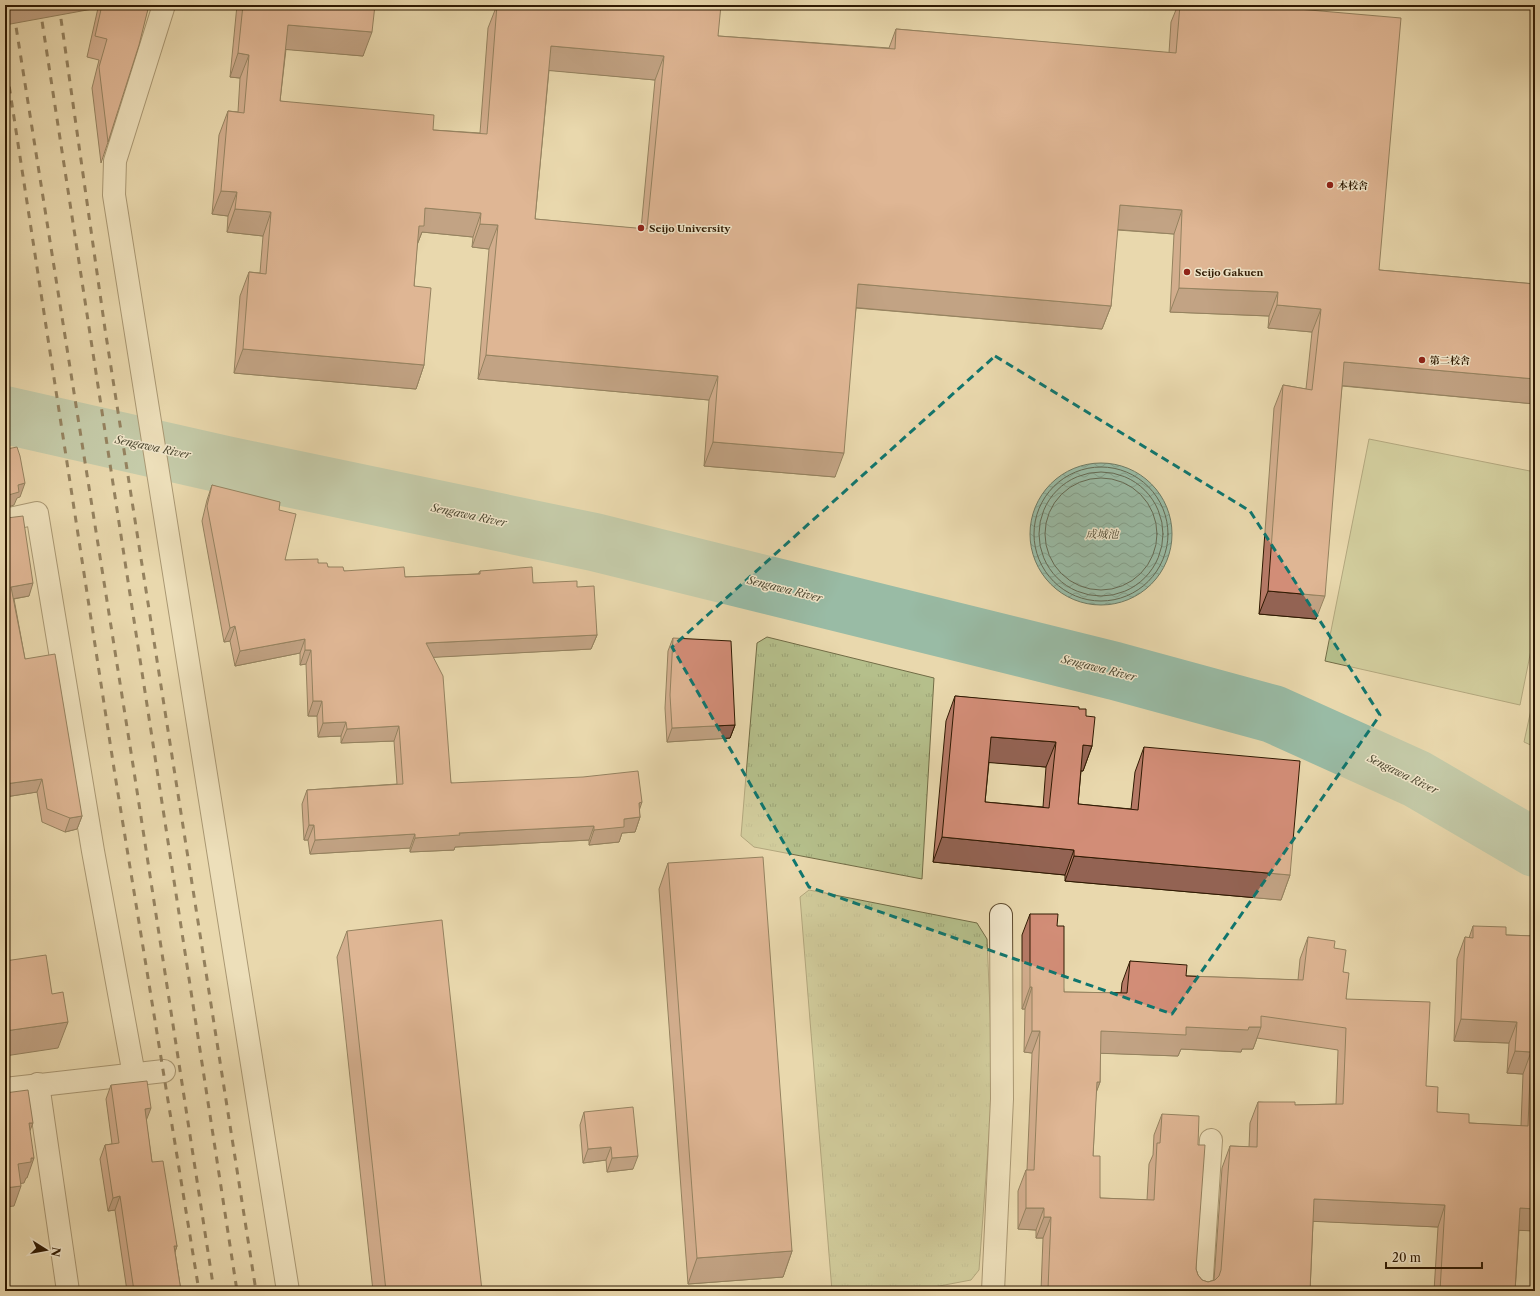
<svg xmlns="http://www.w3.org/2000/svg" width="1540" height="1296" font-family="'Libre Caslon Text','Noto Serif JP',serif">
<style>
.grass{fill:#b5bf8b;stroke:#726c46}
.park{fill:url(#park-tufts);stroke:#726c46}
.water{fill:url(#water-waves);stroke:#6f7b64}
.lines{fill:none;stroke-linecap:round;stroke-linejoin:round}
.shore{stroke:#646a54;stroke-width:1}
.river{stroke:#99bba5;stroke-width:58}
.minor-casing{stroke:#5e4a2d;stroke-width:24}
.minor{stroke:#f1e6ca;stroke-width:22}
.rail{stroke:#2f1a02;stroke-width:3;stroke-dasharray:7 7;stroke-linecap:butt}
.wall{fill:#b57966;stroke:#2f1a02;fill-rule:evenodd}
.shaded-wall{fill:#936353;stroke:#2f1a02}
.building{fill:#d28d77;stroke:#2f1a02;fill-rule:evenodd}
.marked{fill:none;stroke:#0f766e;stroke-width:3;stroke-dasharray:8 5;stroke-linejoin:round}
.poi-dot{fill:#8f2418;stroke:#f1e6ca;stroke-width:1.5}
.labels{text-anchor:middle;stroke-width:3;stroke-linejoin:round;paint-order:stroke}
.poi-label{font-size:10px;font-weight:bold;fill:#2f1a02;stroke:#f1e6ca;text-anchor:start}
.water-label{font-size:11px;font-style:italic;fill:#4f4a33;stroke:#f1e6ca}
</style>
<defs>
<pattern id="park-tufts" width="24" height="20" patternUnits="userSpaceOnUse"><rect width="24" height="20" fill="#b5bf8b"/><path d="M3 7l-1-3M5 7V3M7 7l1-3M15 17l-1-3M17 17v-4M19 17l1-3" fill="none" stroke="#9ca476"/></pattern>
<pattern id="water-waves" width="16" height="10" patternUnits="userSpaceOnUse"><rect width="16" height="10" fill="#99bba5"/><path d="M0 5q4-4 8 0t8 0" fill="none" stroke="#84a08c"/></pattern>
</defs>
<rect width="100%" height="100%" fill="#e9d8ad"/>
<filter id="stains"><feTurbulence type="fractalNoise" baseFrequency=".005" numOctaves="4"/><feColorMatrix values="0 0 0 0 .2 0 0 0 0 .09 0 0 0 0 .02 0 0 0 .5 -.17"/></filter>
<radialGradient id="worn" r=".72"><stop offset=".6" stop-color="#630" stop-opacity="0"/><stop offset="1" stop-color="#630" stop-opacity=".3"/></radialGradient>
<!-- grass -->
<g class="grass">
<path d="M1369,439l166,33v158l-15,75 -195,-44z"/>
<path d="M1535,691v56l-11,-5z"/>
</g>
<!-- park -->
<g class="park">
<path d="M767,637l167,41 -12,201 -168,-32 -13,-11 16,-193z"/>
<path d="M809,890l168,33 10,16 6,142 -14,189 -8,10 -58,11h-81l-32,-394z"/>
</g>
<!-- water -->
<circle class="water" cx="1101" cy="534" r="71"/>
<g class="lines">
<!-- shore -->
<g class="shore">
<circle cx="1101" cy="534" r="67"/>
<circle cx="1101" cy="534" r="62"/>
<circle cx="1101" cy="534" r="56"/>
</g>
<!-- river -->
<path class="river" d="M5,415l221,50 368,77 521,129 158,43 144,65 118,69"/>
<!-- minor casing -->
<g class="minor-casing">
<g id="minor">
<path d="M164,5l-49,156 -1,34 174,1096"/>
<path d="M5,520l32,-7 56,338 41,224"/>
<path d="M38,1084l30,207"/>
<path d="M5,1089l159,-18"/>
<path d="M993,1291l9,-192 -1,-184"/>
<path d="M1201,1291l10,-151"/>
</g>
</g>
<!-- minor -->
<use href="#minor" class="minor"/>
<!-- rail -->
<g class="rail">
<path d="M59,5l46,324 151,962"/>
<path d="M40,8l197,1283"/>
<path d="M14,14l119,751 81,526"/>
<path d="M5,59l110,716 84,516"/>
</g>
</g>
<!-- wall -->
<g class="wall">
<path d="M5,5h144l-41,137 -7,21 -9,-75 7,-28 -12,-3 11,-49z"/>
<path d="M237,5h138l-12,51 -77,-7 -6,52 153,29 47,3 8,-105 9,-23 221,31 171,12 7,-19 273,24 2,-31 7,-17h74l127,265 156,14v120l-193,-18 -26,233 -57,-5 15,-206 9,-23 23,4 6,-57 -44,-4 1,-12 -99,-4 4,-78 -57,-4 -6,76 -9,23 -246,-21 -21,169 -131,-11 5,-66 -231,-21 11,-130 -17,-2 1,-10 -51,-5 -5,13 -3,41 10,79 -8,24 -182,-16 6,-77 9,-24 11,1 3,-37 -36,-4 1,-16 -16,-2 7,-79 9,-24 10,1 2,-34 -10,-1zM549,70l106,10 -14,149 -106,-10z"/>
<path d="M5,332l2,15 -2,5z"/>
<path d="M212,485l67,25 6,50 33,3 10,4 16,4 61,6 73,-3 2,-3 53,12 44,4 20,48 -6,14 -158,8 18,126 188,26 1,8 -5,15 -13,1 -3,9 -30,3v-5l-134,7 -1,3 -44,2v-4l-100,6 -2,-14h-4l-2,-36 5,-14 90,-6 -3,-43 -53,2v-7l-23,1 -1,-21h-9l-2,-52 -6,1v-12l-65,13 -5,-25 -6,1 -22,-121 5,-21z"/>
<path d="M5,517l24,79 -15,3 11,60 57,157 -5,13 -12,3 -23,-10 -5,-30 -32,5z"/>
<path d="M673,638l62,87 -5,13 -63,4 -2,-34 3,-57z"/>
<path d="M955,696l124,13 7,7 6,30 -9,25h-2l-3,33 53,5 4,-37 9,-25 146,128 -9,25 -216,-19v-6l-132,-13 13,-141zM989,762l57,5 -3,40 -58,-5z"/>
<path d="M668,863l124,388 -9,26 -95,7 -29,-395z"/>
<path d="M1030,914l27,12 7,66 57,1 1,-10 8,-22 56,15 112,4 2,-21 8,-22 26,11 9,24 3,27 80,87 11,26 32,11 52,3 2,-52 -16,-1 2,-30 -55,-2 3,-82 8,-22 4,1 4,-12 33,9 29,1v295l-16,-1 -4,61h-81l4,-64 -125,-6 -3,70h-269l2,-53h-7v-8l-18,-1v-38l8,-21h1l5,-117 -8,-1 1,-43h-3v-74zM1257,1038l81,12 -2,54 -41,1 -37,-3 -8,21 -1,24 -19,-1 -8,22 -8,112 -6,2 -6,-2 -4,-5 -2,-6 2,-124 -36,-31 -8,21 -1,20 -4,9 -2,36 -47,-2 -7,-42 3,-64 4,-10v-29l78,3 3,-7 60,3 1,-3h11z"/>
<path d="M347,931l135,360h-109l-36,-334z"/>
<path d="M111,1085l35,36 6,41 25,84 -2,6 6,39h-54l-12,-81 -7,1 -8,-52 5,-14 7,-1 -6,-45z"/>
<path d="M584,1112l49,57 -26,3 -1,-12 -23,3 -3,-38z"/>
</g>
<!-- shaded-wall -->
<g class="shaded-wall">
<path d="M5,5h94l-1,3 -93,17z"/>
<path d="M288,25l84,7 -9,24 -83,-7z"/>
<path d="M551,46l113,10 -9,24 -112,-10z"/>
<path d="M238,53l11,2 -9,23 -10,-1z"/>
<path d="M221,191l16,1 -9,24 -16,-2z"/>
<path d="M1120,205l62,5 -8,24 -63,-5z"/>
<path d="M425,208l56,5 -8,24 -51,-5 -7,18h-5z"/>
<path d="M235,209l36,3 -8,24 -36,-4z"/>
<path d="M480,224l18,1 -9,24 -17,-2z"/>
<path d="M858,284l253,22 -9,23 -253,-22z"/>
<path d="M1179,288l99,4 -9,24 -99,-4z"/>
<path d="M1277,305l44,4 -9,23 -44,-4z"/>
<path d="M243,349l181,16 -8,24 -182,-16z"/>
<path d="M486,355l232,21 -9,24 -231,-21z"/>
<path d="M1344,362l191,17v25l-199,-19z"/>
<path d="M713,442l131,11 -9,24 -131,-11z"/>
<path d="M25,483l-5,14 -3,1 -3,7 -9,3v-12l13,-11z"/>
<path d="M33,583l-4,13 -23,4 5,-13z"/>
<path d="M1268,591l57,5 -9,23 -57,-5z"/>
<path d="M235,626l-5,15 -6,1 6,-14z"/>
<path d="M597,635l-6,14 -170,9 5,-15z"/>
<path d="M305,639l-5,14 -65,13 5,-15z"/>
<path d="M305,650h6l-5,14 -6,1z"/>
<path d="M313,701h9l-5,15h-9z"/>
<path d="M346,722l-5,14 -23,1 5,-14z"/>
<path d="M735,725l-5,13 -63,4 5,-14z"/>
<path d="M399,726l-5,15 -53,2 6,-14z"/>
<path d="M991,737l65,5 -10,25 -64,-5z"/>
<path d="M1083,745l9,1 -9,25 -9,-1z"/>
<path d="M42,779l-5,13 -32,5v-13z"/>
<path d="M642,802l-5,15 2,-14z"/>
<path d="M82,816l-5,13 -12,3 5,-14z"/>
<path d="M640,817l-5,15 -13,1 -3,9 -30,3 5,-15 30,-11z"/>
<path d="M309,825h5l-6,15h-4z"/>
<path d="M594,826l-5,14 -134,7 -1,3 -44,2 5,-14 44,-5z"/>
<path d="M415,834l-5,14 -100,6 5,-14z"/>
<path d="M942,837l132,13 -9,25 -132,-13z"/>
<path d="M1074,856l216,19 -9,25 -216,-19z"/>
<path d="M1030,987h2l-7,22h-3z"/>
<path d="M1461,1019l56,3 -8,21 -55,-2z"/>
<path d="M68,1022l-10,26 -53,8v-25z"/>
<path d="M1186,1027h75l-8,22h-11l-1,3 -60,-3 -3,7 -85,-3 8,-22z"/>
<path d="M1032,1031h8l-8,22 -8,-1z"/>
<path d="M1515,1051l16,1 -8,22 -16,-1z"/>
<path d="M1097,1082h3l-8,22z"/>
<path d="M151,1108l-5,13 -1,-12z"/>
<path d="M29,1123h4l-8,20z"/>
<path d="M611,1147l-5,13 -23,3 5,-14z"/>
<path d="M638,1156l-5,13 -26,3 5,-14z"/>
<path d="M31,1158h3l-7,20h-1l-2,5 -13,2 7,-21z"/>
<path d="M21,1186l-7,20 -9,1v-19z"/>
<path d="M120,1196l-5,14 -7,1 5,-13z"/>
<path d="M1314,1199l131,6 -7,22 -132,-6z"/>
<path d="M1026,1208h18l-8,22 -18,-1z"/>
<path d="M1520,1208l15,1v22l-23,-1z"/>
<path d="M1044,1217h7l-8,21h-7z"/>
<path d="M174,1246h3l-5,14z"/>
<path d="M792,1251l-9,26 -95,7 9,-26z"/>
<path d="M1048,1289l65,2h-66z"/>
</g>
<!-- building -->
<g class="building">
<path d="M102,5h47l-10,40 -31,97 -9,-75 8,-28 -12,-3z"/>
<path d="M243,5h132l-3,27 -84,-7 -8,76 154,14 -1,15 54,4 10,-129h224l-3,31 177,13 1,-20 280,24 4,-48h72l149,13 -22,252 156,14v95l-191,-17 -19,234 -57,-5 15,-206 29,5 9,-81 -44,-4 1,-13 -99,-4 3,-78 -62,-5 -9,101 -253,-22 -14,169 -131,-11 5,-66 -232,-21 12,-130 -18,-1 1,-11 -56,-5 -1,18h-5l-5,60 17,2 -7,77 -181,-16 6,-77 17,2 5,-62 -36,-3 2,-17 -16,-1 7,-80 16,2 5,-58 -11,-2zM551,46l113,10 -17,173 -112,-10z"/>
<path d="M5,332l2,15 -2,-1z"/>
<path d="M5,440l2,9 10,-2 3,9 5,27 -7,2 1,7 -14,4z"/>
<path d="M212,485l68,17 -1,8 17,4 -11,46 33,-1v4h9l1,4h15l1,4 60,-4 1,10 75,-3v-3l52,-4 1,16 44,-2v6l17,-1 3,49 -171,8 17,33 8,107 132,-6 55,-6 4,31 -3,1 1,14 -16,2v8l-30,3v-4l-135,7 1,2 -45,3v-4l-100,6 -1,-15h-5l-2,-35 96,-6 -4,-58 -52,3 -1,-7 -23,1 -1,-22h-9l-2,-51h-6v-11l-65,12 -5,-25 -5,2 -23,-122z"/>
<path d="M23,516l10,67 -22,4 14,72 30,-5 27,162 -12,2 -23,-9 -5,-30 -37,5v-267l2,1z"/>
<path d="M673,638l58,3 4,84 -63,3 -2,-33z"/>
<path d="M955,696l124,11v2h7v7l9,1 -3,29 -9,-1 -5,59 60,6 6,-63 156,14 -10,114 -216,-19v-6l-132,-13zM991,737l65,5 -7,66 -64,-6z"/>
<path d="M763,857l29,394 -95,7 -29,-395z"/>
<path d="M1030,914h28l-1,12h7v66l63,1 3,-32 57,4 -1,11 117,4 5,-43 27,4 -1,7 12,2 -3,22 6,1 -3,26 84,3 -4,84 12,1 -1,25 32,2v9l59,3 3,-74 -16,-1 2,-29 -56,-3 4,-82 8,1v-12l33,1v8l29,1v273l-15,-1 -5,83h-75l5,-86 -131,-6 -4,92h-197l-65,-2 3,-72h-7v-9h-18v-38h8l6,-139h-8v-44h-2zM1261,1016l85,12 -3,76 -48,1v-3h-37l-1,45 -27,-1 -9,124 -2,6 -4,4 -7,2 -6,-2 -4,-5 -2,-6 9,-124h-7l1,-29 -37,-2 -2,29h-3l-3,57 -54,-2v-42h-7l4,-74h3l1,-51 85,4v-8l62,3 1,-3h12z"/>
<path d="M442,920l40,371h-96l-39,-360z"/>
<path d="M46,955l6,39 11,-2 5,30 -63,9v-70z"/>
<path d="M147,1081l4,27 -6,1 7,53 11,-1 14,85h-3l7,45h-47l-14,-95 -7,2 -8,-53 14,-2 -8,-58z"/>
<path d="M28,1090l5,33h-4l5,35h-3v4l-13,2 3,22 -16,2v-95z"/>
<path d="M633,1107l5,49 -26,2 -1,-11 -23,2 -4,-37z"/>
</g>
<!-- marked area -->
<path d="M0 0H1540V1296H0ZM995,356l255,155 130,204 -208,299 -363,-127 -137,-240z" fill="#e9d8ad" fill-opacity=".55" fill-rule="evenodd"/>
<path class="marked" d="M995,356l255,155 130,204 -208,299 -363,-127 -137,-240z"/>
<!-- markers -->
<g class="poi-dot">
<circle cx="1330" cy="185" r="4"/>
<circle cx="641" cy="228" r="4"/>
<circle cx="1187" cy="272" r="4"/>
<circle cx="1422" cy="360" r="4"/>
</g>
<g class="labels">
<!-- poi labels -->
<g class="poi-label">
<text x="1338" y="189">本校舎</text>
<text x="649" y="232">Seijo University</text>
<text x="1195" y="276">Seijo Gakuen</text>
<text x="1430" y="364">第二校舎</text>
</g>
<!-- water labels -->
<g class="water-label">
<text transform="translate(153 447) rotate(12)" y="4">Sengawa River</text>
<text transform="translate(469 515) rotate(12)" y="4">Sengawa River</text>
<text x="1102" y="538">成城池</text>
<text transform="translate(785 589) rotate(14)" y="4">Sengawa River</text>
<text transform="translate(1099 668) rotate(14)" y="4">Sengawa River</text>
<text transform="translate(1403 774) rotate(26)" y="4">Sengawa River</text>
</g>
</g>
<!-- margin -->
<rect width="1540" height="1296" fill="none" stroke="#e9d8ad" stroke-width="20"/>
<rect x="6" y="6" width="1528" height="1284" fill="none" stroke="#2f1a02" stroke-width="2"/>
<rect x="10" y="10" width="1520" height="1276" fill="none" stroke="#2f1a02"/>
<!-- north arrow -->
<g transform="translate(46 1250) rotate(101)" stroke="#f1e6ca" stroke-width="3" paint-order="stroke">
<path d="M0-3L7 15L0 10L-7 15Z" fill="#2f1a02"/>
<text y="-6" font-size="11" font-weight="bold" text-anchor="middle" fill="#2f1a02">N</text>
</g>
<!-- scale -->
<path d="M1386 1262v6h96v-6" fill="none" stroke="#2f1a02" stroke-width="2"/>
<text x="1392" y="1262" font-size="12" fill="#2f1a02" stroke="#f1e6ca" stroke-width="3" paint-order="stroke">20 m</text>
<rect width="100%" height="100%" filter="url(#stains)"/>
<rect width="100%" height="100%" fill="url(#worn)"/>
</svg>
